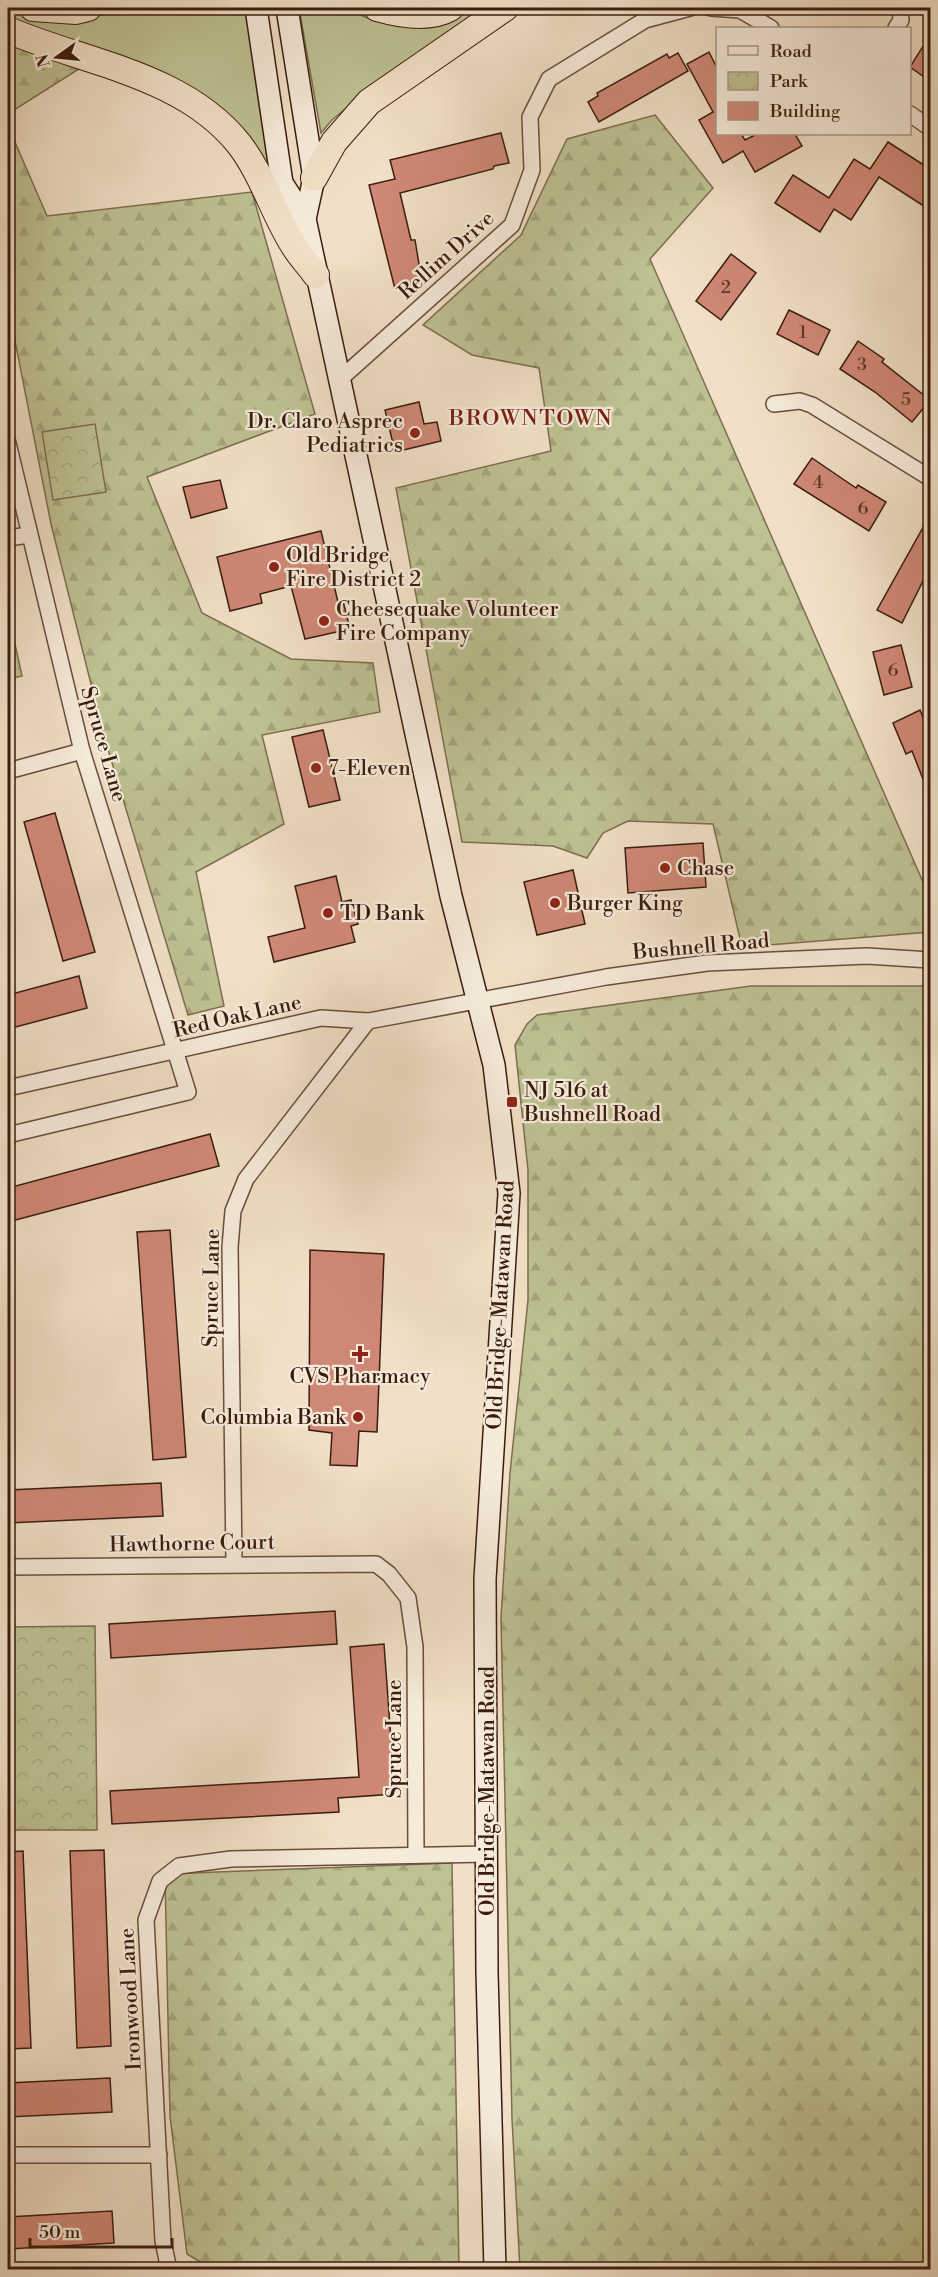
<svg xmlns="http://www.w3.org/2000/svg" width="938" height="2277" font-family="'Libre Bodoni',serif">
<style>
.grass{fill:#bec192;stroke:#7c6e50;stroke-width:1.5}
.forest{fill:url(#forest-firs);stroke:#7c6e50;stroke-width:1.5}
.park{fill:url(#park-crowns);stroke:#7c6e50;stroke-width:1.5}
.building{fill:#d08876;stroke:#3a1c0e;stroke-width:1.5}
.lines{fill:none;stroke-linecap:round;stroke-linejoin:round}
.minor-casing{stroke:#684d3c;stroke-width:18}
.secondary-casing{stroke:#3a1c0e;stroke-width:24}
.trunk-casing{stroke:#3a1c0e;stroke-width:28}
.minor{stroke:#f6ebdb;stroke-width:15}
.secondary{stroke:#f6ebdb;stroke-width:21}
.trunk{stroke:#f1e0c7;stroke-width:26}
.poi-dot{fill:#8f2418;stroke:#f6ebdb;stroke-width:2}
.labels{text-anchor:middle;stroke-width:4.5;stroke-linejoin:round;paint-order:stroke}
.number-label{font-size:18px;fill:#603728}
.street-label{font-size:21px;fill:#3a1c0e;stroke:#f6ebdb}
.poi-label{font-size:21px;fill:#3a1c0e;stroke:#f6ebdb;text-anchor:start}
.neighbourhood-label{font-size:22px;letter-spacing:1.5px;fill:#7a1f14;stroke:#f6ebdb}
</style>
<defs>
<pattern id="forest-firs" width="22" height="20" patternUnits="userSpaceOnUse" patternTransform="scale(1.5)"><rect width="22" height="20" fill="#bec192"/><path d="M5 1l3.5 6h-7zM16 11l3.5 6h-7z" fill="#a4a57d"/></pattern>
<pattern id="park-crowns" width="20" height="18" patternUnits="userSpaceOnUse" patternTransform="scale(1.5)"><rect width="20" height="18" fill="#bec192"/><path d="M2 6a3 3 0 1 1 6 0M12 15a3 3 0 1 1 6 0" fill="none" stroke="#a4a57d"/></pattern>
</defs>
<rect width="100%" height="100%" fill="#f1e0c7"/>
<filter id="stains"><feTurbulence type="fractalNoise" baseFrequency=".00333" numOctaves="4"/><feColorMatrix values="0 0 0 0 .2 0 0 0 0 .09 0 0 0 0 .02 0 0 0 .5 -.17"/></filter>
<radialGradient id="worn" r=".72"><stop offset=".6" stop-color="#630" stop-opacity="0"/><stop offset="1" stop-color="#630" stop-opacity=".3"/></radialGradient>
<!-- grass -->
<g class="grass">
<path d="M123,8h122l24,156h-5l-8,-13 -248,-133v-9c34,18 81,13 115,-1z"/>
<path d="M299,8h47l19,9 28,8 64,-10 15,-7h15l-119,82 -36,30 -11,13z"/>
</g>
<!-- forest -->
<g class="forest">
<path d="M8,45l74,22 -74,47z"/>
<path d="M655,115l58,73 -63,71 280,639v34l-188,15 -29,-123 -85,-3 -25,12 -16,25 -34,-12 -91,-4 -66,-354 155,-37 -12,-83 -67,-13 -49,-30 98,-90 46,-96z"/>
<path d="M8,126l39,90 205,-24 63,222 -168,63 55,136 89,46 82,4 7,49 -118,23 22,89 -88,48 28,134 -36,9 -84,-279 -53,-212 -43,-219z"/>
<path d="M751,986h179v1283h-410l-8,-150 -11,-501 9,-145 18,-173v-130l-13,-125 12,-21 10,-9z"/>
<path d="M452,1863l7,406h-247l-25,-15 -17,-138 -5,-242z"/>
</g>
<!-- park -->
<g class="park">
<path d="M95,424l11,68 -53,8 -11,-68z"/>
<path d="M8,612l14,64 -14,3z"/>
<path d="M95,1626l2,204h-89v-203z"/>
</g>
<!-- building -->
<g class="building">
<path d="M930,35v46l-20,-14z"/>
<path d="M709,52l8,16v66h24l4,6 12,-6h38l7,12 -47,26 -12,-21 -20,12 -24,-43 14,-8 -26,-48z"/>
<path d="M678,53l10,18 -89,51 -11,-20 10,-6 -1,-3 70,-39 2,4z"/>
<path d="M501,133l8,30 -15,3 -1,3 -93,24 11,47h4l7,42 -27,7 -26,-104 26,-6 -5,-19z"/>
<path d="M888,142l42,27v41l-51,-33 -28,43 -17,-11 -14,23 -45,-29 18,-28 36,23 25,-39 16,10z"/>
<path d="M731,254l25,19 -35,47 -25,-19z"/>
<path d="M789,310l41,20 -12,25 -41,-21z"/>
<path d="M858,341l26,18 -2,3 48,38 -18,22 -37,-30 -35,-23z"/>
<path d="M419,402l5,22 13,-2 4,19 -46,11 -10,-42z"/>
<path d="M812,458l44,30 2,-3 28,17 -17,29 -75,-47z"/>
<path d="M220,480l7,28 -36,10 -8,-31z"/>
<path d="M930,515v52l-28,56 -25,-13z"/>
<path d="M321,531l17,71 5,-1 7,28 -45,10 -14,-53 -31,8 2,9 -32,8 -13,-54z"/>
<path d="M901,645l11,42 -28,8 -11,-43z"/>
<path d="M920,710l10,24v63l-18,-46 -6,3 -13,-31z"/>
<path d="M323,730l17,70 -31,7 -17,-70z"/>
<path d="M55,813l40,139 -32,9 -39,-139z"/>
<path d="M703,843l3,44 -78,6 -3,-45z"/>
<path d="M573,870l12,54 -48,11 -13,-53z"/>
<path d="M336,876l6,26 9,-2 7,24 -7,2 4,16 -81,20 -6,-25 37,-9 -10,-42z"/>
<path d="M79,976l8,32 -79,21v-34z"/>
<path d="M210,1134l9,32 -211,56v-34z"/>
<path d="M170,1230l16,227 -33,3 -16,-228z"/>
<path d="M310,1250l74,4 -7,178 -18,-1 -2,35 -27,-1 2,-32 -23,-3z"/>
<path d="M161,1483l2,33 -155,7v-33z"/>
<path d="M335,1611l2,33 -226,14 -2,-34z"/>
<path d="M384,1644l11,150 -57,4 1,14 -227,12 -2,-33 249,-14 -9,-130z"/>
<path d="M104,1850l7,196 -34,2 -7,-197z"/>
<path d="M23,1851l8,197 -23,1v-197z"/>
<path d="M110,2078l2,34 -104,5v-34z"/>
<path d="M112,2211l2,32 -106,6v-32z"/>
</g>
<g class="lines">
<!-- minor casing -->
<g class="minor-casing">
<g id="minor">
<path d="M711,8l29,2 31,18"/>
<path d="M896,28l5,-8 -1,-12"/>
<path d="M910,114l20,14"/>
<path d="M338,381l174,-156 20,-55 -2,-53 19,-38 96,-59 45,-12"/>
<path d="M774,404l26,-3 12,4 118,73"/>
<path d="M8,443l74,308 106,341 -180,43"/>
<path d="M8,538l21,-3"/>
<path d="M8,771l74,-20"/>
<path d="M8,1088l313,-70 47,3 238,-44 101,-14 160,-7 63,4"/>
<path d="M234,1563l-4,-316 3,-36 13,-32 122,-158"/>
<path d="M8,1567l368,-3 13,10 19,24 7,49 1,208"/>
<path d="M8,2155h151"/>
<path d="M169,2270l-6,-29 -17,-321 14,-39 19,-15 52,-7 257,-5"/>
</g>
</g>
<!-- secondary casing -->
<g class="secondary-casing">
<g id="secondary">
<path d="M256,8l26,175 23,36 146,677 43,169 15,128 -24,386 2,393 8,298"/>
<path d="M287,8l27,170 -9,41"/>
</g>
</g>
<!-- trunk casing -->
<g class="trunk-casing">
<g id="trunk">
<path d="M33,8l43,3 12,-3"/>
<path d="M377,8c21,6 52,12 73,0"/>
<path d="M8,30c77,33 175,44 231,114 24,31 34,69 55,102 6,10 15,19 22,29"/>
<path d="M314,178l20,-36 35,-40 136,-94"/>
</g>
</g>
<!-- minor -->
<use href="#minor" class="minor"/>
<!-- secondary -->
<use href="#secondary" class="secondary"/>
<!-- trunk -->
<use href="#trunk" class="trunk"/>
</g>
<!-- markers -->
<g class="poi-dot">
<circle cx="415" cy="433" r="6"/>
<circle cx="274" cy="567" r="6"/>
<circle cx="324" cy="621" r="6"/>
<circle cx="316" cy="768" r="6"/>
<circle cx="665" cy="868" r="6"/>
<circle cx="555" cy="903" r="6"/>
<circle cx="328" cy="913" r="6"/>
<rect x="506" y="1096" width="12" height="12" rx="3"/>
<path d="M357 1345h6v6h6v6h-6v6h-6v-6h-6v-6h6z"/>
<circle cx="358" cy="1417" r="6"/>
</g>
<g class="labels">
<!-- number labels -->
<g class="number-label">
<text x="726" y="293">2</text>
<text x="803" y="338">1</text>
<text x="862" y="370">3</text>
<text x="906" y="405">5</text>
<text x="818" y="488">4</text>
<text x="863" y="514">6</text>
<text x="893" y="676">6</text>
</g>
<!-- street labels -->
<g class="street-label">
<text transform="translate(446 255) rotate(-42)" y="7">Rellim Drive</text>
<text transform="translate(104 744) rotate(74)" y="7">Spruce Lane</text>
<text transform="translate(701 946) rotate(-5)" y="7">Bushnell Road</text>
<text transform="translate(237 1016) rotate(-13)" y="7">Red Oak Lane</text>
<text transform="translate(211 1288) rotate(-89)" y="7">Spruce Lane</text>
<text transform="translate(500 1305) rotate(-87)" y="7">Old Bridge-Matawan Road</text>
<text transform="translate(192 1543) rotate(-1)" y="7">Hawthorne Court</text>
<text transform="translate(394 1739) rotate(-90)" y="7">Spruce Lane</text>
<text transform="translate(487 1791) rotate(-90)" y="7">Old Bridge-Matawan Road</text>
<text transform="translate(130 1999) rotate(-93)" y="7">Ironwood Lane</text>
</g>
<!-- poi labels -->
<g class="poi-label">
<text x="403" y="428" text-anchor="end">Dr. Claro Asprec<tspan x="403" dy="24">Pediatrics</tspan></text>
<text x="286" y="562">Old Bridge<tspan x="286" dy="24">Fire District 2</tspan></text>
<text x="336" y="616">Cheesequake Volunteer<tspan x="336" dy="24">Fire Company</tspan></text>
<text x="328" y="775">7-Eleven</text>
<text x="677" y="875">Chase</text>
<text x="567" y="910">Burger King</text>
<text x="340" y="920">TD Bank</text>
<text x="524" y="1097">NJ 516 at<tspan x="524" dy="24">Bushnell Road</tspan></text>
<text x="360" y="1383" text-anchor="middle">CVS Pharmacy</text>
<text x="346" y="1424" text-anchor="end">Columbia Bank</text>
</g>
<!-- neighbourhood labels -->
<g class="neighbourhood-label">
<text x="531" y="425">BROWNTOWN</text>
</g>
</g>
<!-- margin -->
<rect width="938" height="2277" fill="none" stroke="#f1e0c7" stroke-width="30"/>
<rect x="9" y="9" width="920" height="2259" fill="none" stroke="#3a1c0e" stroke-width="3"/>
<rect x="15" y="15" width="908" height="2247" fill="none" stroke="#3a1c0e" stroke-width="1.5"/>
<!-- legend -->
<rect x="716" y="27" width="195" height="108" fill="#f6ebdb" stroke="#ab9889" stroke-width="1.5"/>
<rect x="728" y="46" width="30" height="9" fill="#f6ebdb" stroke="#ab9889" stroke-width="1.5"/>
<text x="770" y="57" font-size="18" fill="#3a1c0e">Road</text>
<rect x="728" y="72" width="30" height="18" fill="url(#park-crowns)" stroke="#ab9889" stroke-width="1.5"/>
<text x="770" y="87" font-size="18" fill="#3a1c0e">Park</text>
<rect x="728" y="102" width="30" height="18" fill="#d08876" stroke="#ab9889" stroke-width="1.5"/>
<text x="770" y="117" font-size="18" fill="#3a1c0e">Building</text>
<!-- north arrow -->
<g transform="translate(57 57) rotate(255)" stroke="#f6ebdb" stroke-width="4.5" paint-order="stroke">
<path d="M0-4.5L10 22L0 15L-10 22Z" fill="#3a1c0e"/>
<text y="-9" font-size="16" font-weight="bold" text-anchor="middle" fill="#3a1c0e">N</text>
</g>
<!-- scale -->
<path d="M30 2238v9h142v-9" fill="none" stroke="#3a1c0e" stroke-width="3"/>
<text x="39" y="2238" font-size="18" fill="#3a1c0e" stroke="#f6ebdb" stroke-width="4.5" paint-order="stroke">50 m</text>
<rect width="100%" height="100%" filter="url(#stains)"/>
<rect width="100%" height="100%" fill="url(#worn)"/>
</svg>
